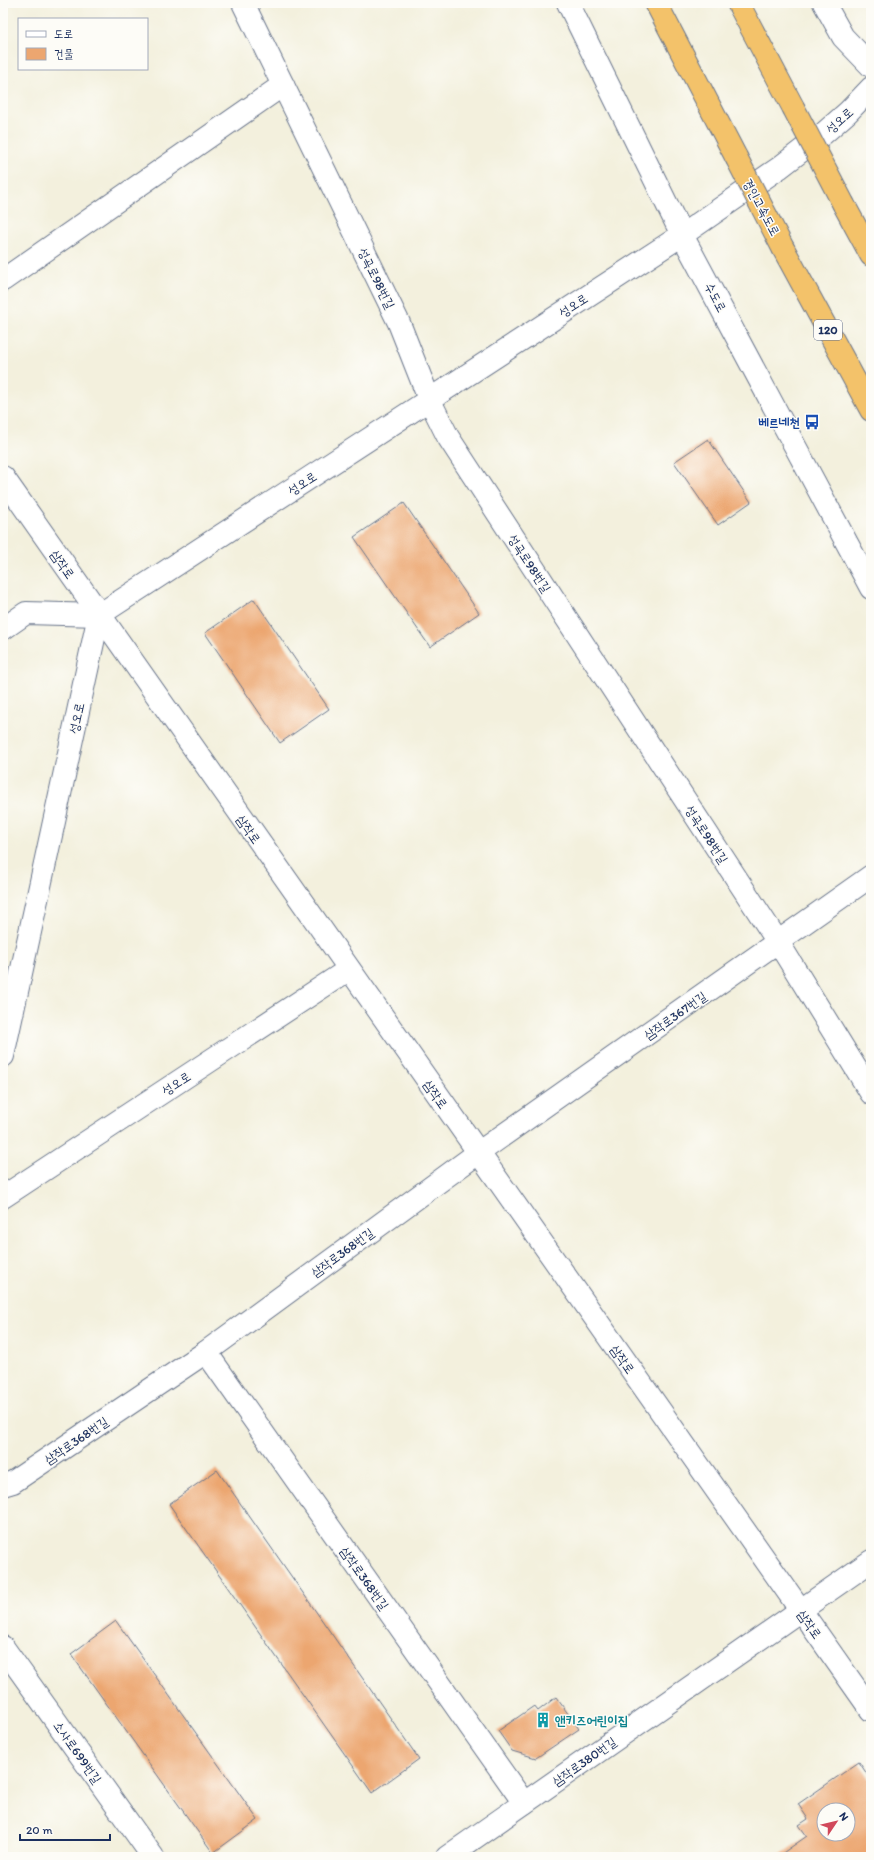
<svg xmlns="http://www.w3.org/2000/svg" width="874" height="1860" font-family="Itim,'Poor Story',sans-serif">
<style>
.building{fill:#eca670;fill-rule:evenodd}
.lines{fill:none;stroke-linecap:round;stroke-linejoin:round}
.minor-casing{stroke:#67738a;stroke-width:24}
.highway-casing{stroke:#67738a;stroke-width:24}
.minor{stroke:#fff;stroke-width:22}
.highway{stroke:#f3c26a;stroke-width:22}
.highway-bridge-casing{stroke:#67738a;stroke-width:24;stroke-linecap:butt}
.highway-bridge{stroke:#f3c26a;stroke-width:22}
.labels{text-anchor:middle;stroke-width:3;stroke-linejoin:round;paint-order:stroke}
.shield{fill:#fdfcf7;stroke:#5f6c8c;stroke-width:1}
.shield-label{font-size:12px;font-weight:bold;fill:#1b2f5e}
.street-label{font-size:13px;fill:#1b2f5e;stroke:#fdfcf7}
.transit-label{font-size:13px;font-weight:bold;fill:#164399;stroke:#fdfcf7;text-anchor:end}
.culture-label{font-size:13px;font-weight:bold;fill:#0d838f;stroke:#fdfcf7;text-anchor:start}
</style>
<rect width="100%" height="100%" fill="#fdfcf7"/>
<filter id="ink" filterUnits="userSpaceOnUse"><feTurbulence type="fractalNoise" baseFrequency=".025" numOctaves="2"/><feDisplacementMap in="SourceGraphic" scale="8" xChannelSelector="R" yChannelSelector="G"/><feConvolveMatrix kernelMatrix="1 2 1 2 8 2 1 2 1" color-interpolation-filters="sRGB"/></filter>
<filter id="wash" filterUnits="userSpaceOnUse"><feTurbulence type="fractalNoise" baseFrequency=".012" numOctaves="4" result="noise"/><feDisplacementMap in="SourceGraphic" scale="16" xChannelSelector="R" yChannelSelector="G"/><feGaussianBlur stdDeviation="0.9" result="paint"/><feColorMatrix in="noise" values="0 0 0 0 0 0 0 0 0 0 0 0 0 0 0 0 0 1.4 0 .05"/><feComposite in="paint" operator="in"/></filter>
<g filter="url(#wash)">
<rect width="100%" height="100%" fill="#f3f0dd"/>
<g id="blocks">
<!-- building -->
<g class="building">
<path d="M708,439l43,63 -33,23 -44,-63z"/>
<path d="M404,503l75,110 -49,34 -76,-110z"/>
<path d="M254,599l75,110 -49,34 -75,-110z"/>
<path d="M217,1470l202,289 -47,34 -203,-289z"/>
<path d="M116,1621l142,199 -45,33 -142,-199z"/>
<path d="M556,1697l23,32 -43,29 -24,-7 -14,-20 36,-25 4,5z"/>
<path d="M859,1762l12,18v77h-94l30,-21 -8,-11 9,-6 -10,-15zM824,1810h24v24h-24z"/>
</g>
</g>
</g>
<g filter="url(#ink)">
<use href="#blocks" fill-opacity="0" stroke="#67738a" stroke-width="1"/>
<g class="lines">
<!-- minor casing -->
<g class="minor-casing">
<g id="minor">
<path d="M243,3l156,320 30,76 19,38 330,505 93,151"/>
<path d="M568,3l114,232 189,353"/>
<path d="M824,3l19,34 28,29"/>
<path d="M3,280l280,-195"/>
<path d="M3,477l868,1233"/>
<path d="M3,629l23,-16 73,2"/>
<path d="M3,1056l96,-441 583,-380 97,-67 44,-34 25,-22 23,-24"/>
<path d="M3,1197l345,-227"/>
<path d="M206,1352l318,451"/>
<path d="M3,1485l10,-3 193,-130 272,-199 393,-277"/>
<path d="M3,1647l150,210"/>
<path d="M447,1857l424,-296"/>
</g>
</g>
<!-- highway casing -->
<g class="highway-casing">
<g id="highway">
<path d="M656,3l80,154"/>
<path d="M738,3l55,104"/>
<path d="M844,205l27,50"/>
<path d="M784,250l87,160"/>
</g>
</g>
<!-- minor -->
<use href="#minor" class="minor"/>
<!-- highway -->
<use href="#highway" class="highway"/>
<!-- highway-bridge casing -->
<g class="highway-bridge-casing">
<g id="highway-bridge">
<path d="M793,107l51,98"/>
<path d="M736,157l48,93"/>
</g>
</g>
<!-- highway-bridge -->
<use href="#highway-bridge" class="highway-bridge"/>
</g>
</g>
<!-- icons -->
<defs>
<g id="bus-bare" transform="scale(1.2)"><path d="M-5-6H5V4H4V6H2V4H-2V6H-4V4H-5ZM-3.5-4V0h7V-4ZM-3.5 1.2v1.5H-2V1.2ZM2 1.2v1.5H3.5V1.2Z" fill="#1a4fb4" stroke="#fdfcf7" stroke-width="2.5" paint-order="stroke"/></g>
<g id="building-bare" transform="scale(1.2)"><path d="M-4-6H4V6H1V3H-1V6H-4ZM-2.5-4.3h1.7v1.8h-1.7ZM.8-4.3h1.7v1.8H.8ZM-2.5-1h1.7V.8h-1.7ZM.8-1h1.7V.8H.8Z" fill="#0f9aa8" stroke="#fdfcf7" stroke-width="2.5" paint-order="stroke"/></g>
</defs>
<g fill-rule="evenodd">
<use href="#bus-bare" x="812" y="422"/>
<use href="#building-bare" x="543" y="1720"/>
</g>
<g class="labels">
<!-- shield labels -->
<rect class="shield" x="814" y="320" width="28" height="20" rx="3"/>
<g class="shield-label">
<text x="828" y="334">120</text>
</g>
<!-- street labels -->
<g class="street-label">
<text transform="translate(839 120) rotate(-42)" y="5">성오로</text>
<text transform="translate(762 207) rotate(62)" y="5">경인고속도로</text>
<text transform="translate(377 278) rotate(64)" y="5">성곡로98번길</text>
<text transform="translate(716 297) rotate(62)" y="5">수도로</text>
<text transform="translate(573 305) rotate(-33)" y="5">성오로</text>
<text transform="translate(302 483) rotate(-33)" y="5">성오로</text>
<text transform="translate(530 563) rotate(57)" y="5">성곡로98번길</text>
<text transform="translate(63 564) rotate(55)" y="5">삼작로</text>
<text transform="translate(76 718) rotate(-78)" y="5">성오로</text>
<text transform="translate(249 829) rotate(55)" y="5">삼작로</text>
<text transform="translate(707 834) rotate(57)" y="5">성곡로98번길</text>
<text transform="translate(675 1015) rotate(-35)" y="5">삼작로367번길</text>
<text transform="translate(176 1083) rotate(-33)" y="5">성오로</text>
<text transform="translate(436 1094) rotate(55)" y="5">삼작로</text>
<text transform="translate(342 1252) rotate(-36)" y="5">삼작로368번길</text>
<text transform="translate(623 1359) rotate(55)" y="5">삼작로</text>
<text transform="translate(76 1440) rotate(-34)" y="5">삼작로368번길</text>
<text transform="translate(365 1578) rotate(55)" y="5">삼작로368번길</text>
<text transform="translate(810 1624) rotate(55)" y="5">삼작로</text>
<text transform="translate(78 1752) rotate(55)" y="5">소사로699번길</text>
<text transform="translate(584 1761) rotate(-35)" y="5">삼작로380번길</text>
</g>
<!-- transit labels -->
<g class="transit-label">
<text x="800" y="427">베르네천</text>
</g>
<!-- culture labels -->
<g class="culture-label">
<text x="555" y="1725">앤키즈어린이집</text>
</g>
</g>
<!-- margin -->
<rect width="874" height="1860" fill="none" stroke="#fdfcf7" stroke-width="16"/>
<!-- legend -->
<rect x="18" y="18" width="130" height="52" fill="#fdfcf7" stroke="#a3aaba"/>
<rect x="26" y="31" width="20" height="6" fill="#ffffff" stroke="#a3aaba"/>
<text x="54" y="38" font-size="12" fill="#1b2f5e">도로</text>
<rect x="26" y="48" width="20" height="12" fill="#eca670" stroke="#a3aaba"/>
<text x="54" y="58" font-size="12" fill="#1b2f5e">건물</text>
<!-- north arrow -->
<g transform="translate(836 1822) rotate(55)"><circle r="19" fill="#fdfcf7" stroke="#a3aaba"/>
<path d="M0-3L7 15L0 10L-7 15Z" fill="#d1495b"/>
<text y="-6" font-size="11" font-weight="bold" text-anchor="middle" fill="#1b2f5e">N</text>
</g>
<!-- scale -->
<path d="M20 1834v6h90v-6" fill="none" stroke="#1b2f5e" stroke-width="2"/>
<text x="26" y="1834" font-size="12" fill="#1b2f5e" stroke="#fdfcf7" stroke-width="3" paint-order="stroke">20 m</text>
</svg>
